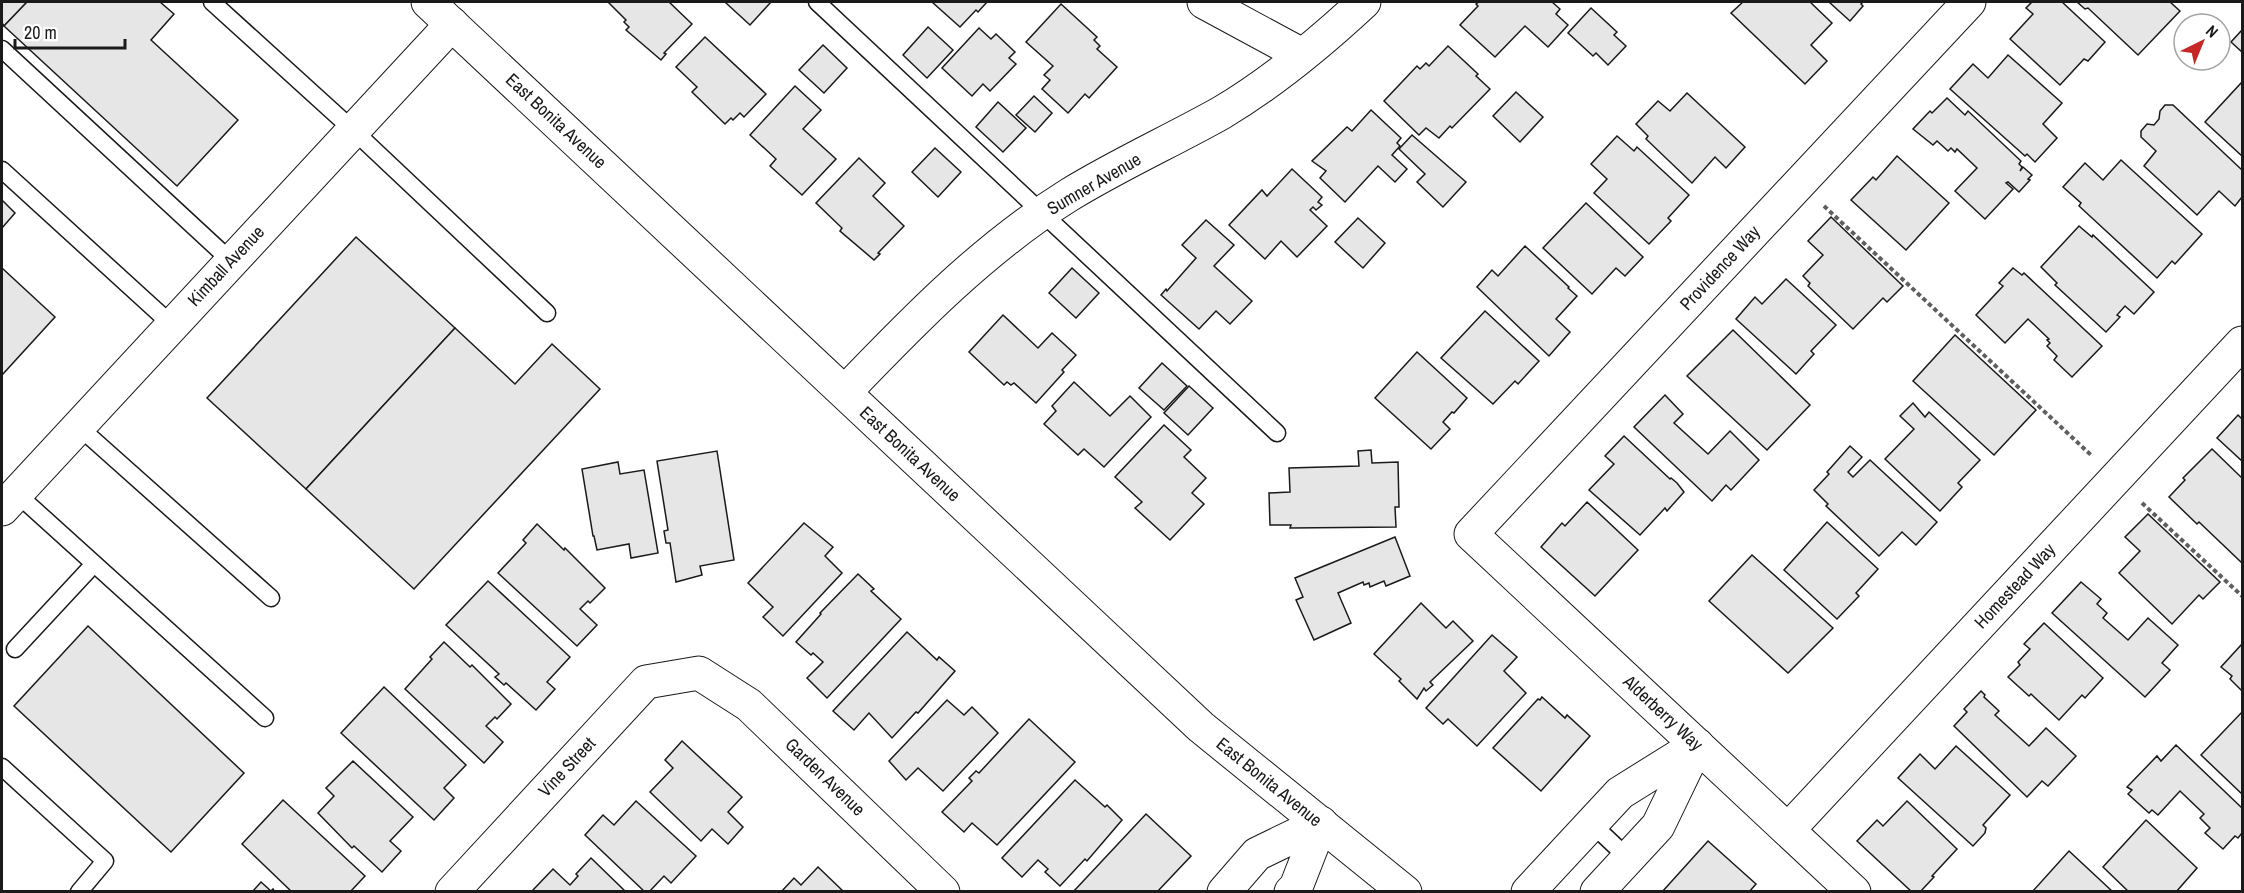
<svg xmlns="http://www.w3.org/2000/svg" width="2244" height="893" font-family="'Archivo Narrow',sans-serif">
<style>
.building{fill:#e6e6e6;stroke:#1a1a1a;stroke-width:1.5}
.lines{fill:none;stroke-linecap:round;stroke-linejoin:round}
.service-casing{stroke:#1a1a1a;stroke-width:19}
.minor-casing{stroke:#1a1a1a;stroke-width:35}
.secondary-casing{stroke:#1a1a1a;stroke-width:35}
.path{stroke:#5f5f5f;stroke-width:4;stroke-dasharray:4.5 3;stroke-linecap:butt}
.service{stroke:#fff;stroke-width:16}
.minor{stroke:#fff;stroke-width:33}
.secondary{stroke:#fff;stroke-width:33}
.labels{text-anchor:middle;stroke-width:4.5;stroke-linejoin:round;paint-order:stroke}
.street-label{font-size:18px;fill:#1a1a1a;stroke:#fff}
</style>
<rect width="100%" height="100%" fill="#fff"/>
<!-- building -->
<g class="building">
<path d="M2,2h25l-23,24 -2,-3z"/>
<path d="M27,2h133l14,12 -23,26 87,80 -61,66 -173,-160z"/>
<path d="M608,2h61l23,22 -28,29 2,1 -5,6 -35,-30 3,-3 -5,-5 2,-2z"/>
<path d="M727,2h44l-21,23 -24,-22z"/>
<path d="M932,2h55l-9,10 -2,-2 -16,17z"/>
<path d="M1479,2h73l8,7 -4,5 12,11 -20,22 -23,-21 -30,31 -35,-32 18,-19 -2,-2z"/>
<path d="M1743,2h67l22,21 -21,22 16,16 -22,23 -74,-71z"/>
<path d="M1829,2h34l-2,2 2,2 -13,15z"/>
<path d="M2032,2h30l43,40 -17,19 -4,-2 -24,26 -50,-46 23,-25 -7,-6z"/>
<path d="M2077,2h93l10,9 -42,44 -50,-47 -3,1z"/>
<path d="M1061,4l36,33 -3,3 6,6 -3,3 20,18 -28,31 -4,-4 -17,19 -26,-24 8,-9 -6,-5 9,-9 -27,-24z"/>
<path d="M1591,8l26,24 -3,3 12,11 -18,19 -12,-12 -3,3 -25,-23z"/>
<path d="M928,27l25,23 -26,28 -24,-23z"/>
<path d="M979,28l12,11 5,-5 19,18 -6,6 7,6 -26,27 -7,-7 -11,12 -30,-28z"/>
<path d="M2242,30v22l-11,-10z"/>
<path d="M705,37l61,57 -22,23 -4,-4 -7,7 -2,-2 -6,6 -33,-32 5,-5 -21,-20z"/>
<path d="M823,45l24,23 -23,25 -25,-23z"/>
<path d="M1448,46l30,28 -2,2 14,13 -38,39 -2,-2 -11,12 -13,-10 -7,7 -35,-34 33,-35 3,3 6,-6 3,3z"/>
<path d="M2008,55l54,48 -19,21 14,14 -22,24 -8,-8 -2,2 -75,-67 23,-25 15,14z"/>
<path d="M2242,82v74l-37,-34z"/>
<path d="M795,86l26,24 -18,19 33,30 -34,36 -32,-29 6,-7 -26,-24z"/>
<path d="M1516,92l27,25 -23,25 -27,-26z"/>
<path d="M1687,93l58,54 -19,21 -11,-11 -23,26 -46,-44 2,-3 -12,-12 22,-23 12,10z"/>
<path d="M1034,96l18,17 -17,19 -19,-17z"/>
<path d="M1947,98l18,17 3,-4 53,50 -2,3 3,3 -2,4 3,-4 9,8 -4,4 2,1 -11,12 -11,-10 -2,1 7,6 -28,30 -30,-28 22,-23 -20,-19 -2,3 -4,-4 -3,3 -11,-10 -4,4 -20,-16 17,-18 2,2z"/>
<path d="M998,102l28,26 -23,24 -27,-25z"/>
<path d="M2165,105h8l69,65v27l-7,9 -16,-15 -22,24 -53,-49 12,-15 -15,-14v-6l6,-7 7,1 5,-6 1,-8z"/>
<path d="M1371,110l30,28 -4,5 3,3 -8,9 15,14 -12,13 -17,-16 -33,36 -25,-24 6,-7 -14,-10 35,-34 5,4z"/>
<path d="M1412,135l54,47 -23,25 -26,-25 8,-8 -26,-25z"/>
<path d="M1617,136l17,15 3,-4 52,48 -21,23 3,3 -22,23 -55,-51 13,-14 -16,-15z"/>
<path d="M935,148l26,24 -23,25 -26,-25z"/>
<path d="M1897,156l52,47 -43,47 -55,-50 22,-23 3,3z"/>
<path d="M859,158l26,25 -12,13 31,30 -26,27 2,1 -6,6 -34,-29 2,-3 -26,-25z"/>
<path d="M2121,160l81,74 -27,30 -3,-3 -15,17 -78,-72 2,-3 -18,-16 22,-24 18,17z"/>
<path d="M1292,169l30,28 -4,5 4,3 -6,5 -3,-3 -3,3 17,16 -30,31 -16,-16 -16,18 -36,-34 33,-35 5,6z"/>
<path d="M2,200l13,13 -13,15z"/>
<path d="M1586,203l57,54 -18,19 -9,-8 -24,26 -49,-46z"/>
<path d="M1831,217l72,69 -16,16 -4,-4 -30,31 -45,-43 2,-3 -7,-7 20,-21 -15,-14z"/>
<path d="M1358,218l27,25 -22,25 -28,-26z"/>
<path d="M1206,220l28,25 -20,21 38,35 -22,23 -14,-13 -17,18 -38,-34 5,-6 1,2 29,-33 -14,-13z"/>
<path d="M2079,226l13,11 1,-2 61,57 -20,22 -9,-8 -8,9 3,2 -14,15 -51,-47 2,-2 -16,-16z"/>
<path d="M356,237l99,91 -149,161 -99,-91z"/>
<path d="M1525,246l44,41 -1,1 9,8 -21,23 14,13 -21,24 -72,-69 15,-17 6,6z"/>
<path d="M2,268l53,49 -53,58z"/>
<path d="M1072,268l27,25 -23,25 -27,-25z"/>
<path d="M2013,268l9,7 2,-2 78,73 -30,31 -18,-17 3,-4 -10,-10 3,-3 -3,-3 2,-1 -21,-20 -23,24 -29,-28 27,-29 -4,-3z"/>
<path d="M1786,279l50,46 -25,26 3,3 -18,20 -60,-55 19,-22 7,7z"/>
<path d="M1485,311l54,50 -21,23 -3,-3 -22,23 -52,-46z"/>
<path d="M1003,315l35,33 14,-15 24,22 -14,15 2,2 -28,31 -22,-20 -3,2 -4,-3 -3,3 -35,-33z"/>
<path d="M455,328l60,56 37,-40 48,45 -186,200 -108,-100z"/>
<path d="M1733,330l77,75 -43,45 -80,-74z"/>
<path d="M1955,335l81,75 -42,45 -81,-74z"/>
<path d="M1417,352l50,46 -13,15 -2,-1 -9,10 7,7 -19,20 -56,-51z"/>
<path d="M1162,363l25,23 -23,24 -25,-22z"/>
<path d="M1074,382l36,34 20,-20 21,21 -47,50 -20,-18 -6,6 -34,-31 12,-13 -4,-5z"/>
<path d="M1189,386l24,22 -25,27 -24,-22z"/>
<path d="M1665,395l18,19 -9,9 34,31 22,-23 29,29 -28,30 -5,-5 -14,16 -78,-74z"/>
<path d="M1913,403l12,14 4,-5 51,48 -22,23 4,4 -22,24 -55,-52 29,-30 -14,-13z"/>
<path d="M2238,415l4,4v42l-25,-23z"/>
<path d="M1164,425l27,25 -7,7 22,21 -14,15 12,11 -34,36 -35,-32 7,-6 -27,-25z"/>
<path d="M1624,436l46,43 1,-1 6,5 7,9 -17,19 -2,-3 -25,27 -51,-45 25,-26 -9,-8z"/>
<path d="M1850,446l12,11 -14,15 5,5 17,-17 67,62 -21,23 -14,-13 -23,24 -53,-50 2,-2 -14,-14 15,-16 -2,-2z"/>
<path d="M2212,449l30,29v85l-43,-41 -2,2 -28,-27 16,-17 -2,-2z"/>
<path d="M1371,450l1,13 26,-1 1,45h-4l1,20 -106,1 1,-3h-21l-1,-32 21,-1 -1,-24 70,-2 -1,-15z"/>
<path d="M717,451l17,109 -34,6 2,9 -26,7 -6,-39h-4l-2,-12 4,-1 -11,-69z"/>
<path d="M618,462l2,12 24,-4 14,83 -27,5 -2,-14 -32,6 -3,-14h-1l-11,-67z"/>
<path d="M1587,502l51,48 -43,46 -54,-49 21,-24 3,3z"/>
<path d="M2148,514l72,68 -17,17 -4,-4 -27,29 -53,-51 21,-22 -15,-14z"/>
<path d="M1827,522l51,47 -22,24 3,3 -22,23 -53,-49z"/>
<path d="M804,523l29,24 -8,9 17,17 -59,63 -20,-19 10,-10 -25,-24z"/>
<path d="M537,524l27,26 1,-2 40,40 -15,15 -2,-2 -8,8 17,16 -20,21 -79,-73 28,-30 -3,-3z"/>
<path d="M1395,537l15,39 -24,10 -2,-5 -14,6 -1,-4 -5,2 -1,-3 -25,11 13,30 -37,17 -18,-40 7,-3 -8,-19z"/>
<path d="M1752,555l81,73 -45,45 -79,-72z"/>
<path d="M858,574l16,15 -3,2 30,28 -74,79 -20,-20 16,-16 -10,-9 -2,2 -15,-13 25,-28 -1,-1z"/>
<path d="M488,581l82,76 -23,25 8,7 -19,21 -30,-27 -2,2 -9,-8 4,-3 -53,-49z"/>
<path d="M2081,582l20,17 -4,5 10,9 -4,5 25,22 20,-22 30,27 -16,18 8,7 -25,27 -93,-84z"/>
<path d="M1421,603l25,25 7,-7 20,20 -43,41 3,3 -7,6 -2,-3 -7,11 -18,-18 2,-2 -27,-25z"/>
<path d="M2044,623l59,55 -18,20 -3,-3 -23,25 -28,-26 -2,2 -21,-19 12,-12 -2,-3 12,-13 -6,-5z"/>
<path d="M88,626l156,147 -73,79 -157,-146z"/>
<path d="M907,632l30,28 2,-3 16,14 -37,42 -2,-1 -24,26 -23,-25 -15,17 -21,-19z"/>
<path d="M1492,635l25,22 -13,14 22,22 -49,53 -29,-27 -5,5 -17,-16z"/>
<path d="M444,642l26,25 2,-2 39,39 -14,15 -2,-2 -9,9 17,16 -19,21 -79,-74 27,-30 -2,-2z"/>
<path d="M2242,644v47l-12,-12 2,-3 -11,-9z"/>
<path d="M384,687l82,78 -22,23 10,10 -20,22 -93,-87z"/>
<path d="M1981,691l4,4 -1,2 15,14 -4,4 34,31 17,-18 30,28 -28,30 -6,-5 -15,16 -73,-71 13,-14 -3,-3z"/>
<path d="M1542,697l23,21 2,-3 23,21 -49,55 -48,-43 45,-49 2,1z"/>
<path d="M947,700l17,15 8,-8 26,26 -55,58 -25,-23 -12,12 -17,-19z"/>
<path d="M2242,712v82l-41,-39z"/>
<path d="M1029,719l46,43 -78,83 -25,-22 -8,9 -22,-20 30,-31 -3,-3 7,-7 3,2z"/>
<path d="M682,741l60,56 -14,15 15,15 -15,17 -16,-15 -11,12 -51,-49 23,-24 -8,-8z"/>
<path d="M2176,745l66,63v25l-4,5 -3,-2 -12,13 -18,-16 5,-5 -10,-10 4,-4 -24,-23 -22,24 -6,-5 -3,3 -21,-19 4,-4 -5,-3 30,-31 4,5z"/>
<path d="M1956,746l54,49 -27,30 3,3 -1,5 -12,13 -75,-68 22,-24 15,15z"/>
<path d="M353,761l60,56 -23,24 11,10 -19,21 -28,-26 -2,2 -34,-35 16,-17 -8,-8z"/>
<path d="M1075,780l30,27 2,-2 15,15 -35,41 -2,-2 -25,27 -15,-14 3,-3 -10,-9 -16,17 -20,-19z"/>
<path d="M283,800l82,76 -15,16h-58l-50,-48z"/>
<path d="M636,801l60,55 -25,27 -7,-7 -15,16h-4l-60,-57 18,-20 11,10z"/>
<path d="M1907,801l50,48 -25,27 2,1 -14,15h-8l-55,-51 20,-21 6,6z"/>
<path d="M1146,814l45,42 -34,36h-84z"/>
<path d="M2146,820l51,48 -21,24h-47l-26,-25z"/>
<path d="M1708,841l48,43 -7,8h-87z"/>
<path d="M2069,851l44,41h-81z"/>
<path d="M591,858l35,34h-91l-2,-2 20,-21 17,16 8,-9 -2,-2z"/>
<path d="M818,867l26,25h-63l13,-14 7,7z"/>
<path d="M261,882l10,9 2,-2 2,3h-23z"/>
</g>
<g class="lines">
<!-- service casing -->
<g class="service-casing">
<g id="service">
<path d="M212,2l141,128 194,183"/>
<path d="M817,2l460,431"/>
<path d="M2,49l229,212"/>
<path d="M2,170l170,155"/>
<path d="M78,426l193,172"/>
<path d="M16,493l249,225"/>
<path d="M15,649l79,-85"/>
<path d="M2,767l103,94 -26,31"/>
<path d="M1592,824l36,34"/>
</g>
</g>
<!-- minor casing -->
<g class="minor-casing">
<g id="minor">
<path d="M1204,2l98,53"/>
<path d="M845,392c69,-72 139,-144 224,-197 49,-30 102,-54 152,-82 52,-31 99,-70 143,-111"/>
<path d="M2,509l450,-485"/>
<path d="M1788,830l454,-487"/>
<path d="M452,892l194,-210 53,-9 50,32 194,187"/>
<path d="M1224,892l33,-38 64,-31 -25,64 -5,5"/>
<path d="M1528,892l92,-99 77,-48"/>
<path d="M1597,892l61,-66 39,-81"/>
<path d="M1854,892l-383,-358 498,-532"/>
</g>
</g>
<!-- secondary casing -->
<g class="secondary-casing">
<path id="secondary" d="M428,2l773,725 204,165"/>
</g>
<!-- path -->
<g class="path">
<path d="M1824,206l267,249"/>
<path d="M2142,503l100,93"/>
</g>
<!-- service -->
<use href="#service" class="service"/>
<!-- minor -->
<use href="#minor" class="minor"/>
<!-- secondary -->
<use href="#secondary" class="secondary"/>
</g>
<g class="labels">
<!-- street labels -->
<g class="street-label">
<text transform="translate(556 121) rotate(43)" y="6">East Bonita Avenue</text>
<text transform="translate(1094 184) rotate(-30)" y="6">Sumner Avenue</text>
<text transform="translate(226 266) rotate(-47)" y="6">Kimball Avenue</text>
<text transform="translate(1720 268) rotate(-47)" y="6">Providence Way</text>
<text transform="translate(910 454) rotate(43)" y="6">East Bonita Avenue</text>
<text transform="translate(2015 586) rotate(-47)" y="6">Homestead Way</text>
<text transform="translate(1663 713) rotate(43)" y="6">Alderberry Way</text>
<text transform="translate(567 767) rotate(-47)" y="6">Vine Street</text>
<text transform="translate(825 777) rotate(44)" y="6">Garden Avenue</text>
<text transform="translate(1269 782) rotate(39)" y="6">East Bonita Avenue</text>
</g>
</g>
<!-- border -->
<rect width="2244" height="893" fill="none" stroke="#1a1a1a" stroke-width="6"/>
<!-- north arrow -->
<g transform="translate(2202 42) rotate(43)"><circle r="28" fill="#ffffff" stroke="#a3a3a3" stroke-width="1.5"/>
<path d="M0-4.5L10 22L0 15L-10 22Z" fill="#c62828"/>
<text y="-9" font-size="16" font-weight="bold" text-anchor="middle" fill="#1a1a1a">N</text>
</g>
<!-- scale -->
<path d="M15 39v9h110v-9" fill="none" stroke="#1a1a1a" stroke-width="3"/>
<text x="24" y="39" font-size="18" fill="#1a1a1a" stroke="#ffffff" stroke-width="4.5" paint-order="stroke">20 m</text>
</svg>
